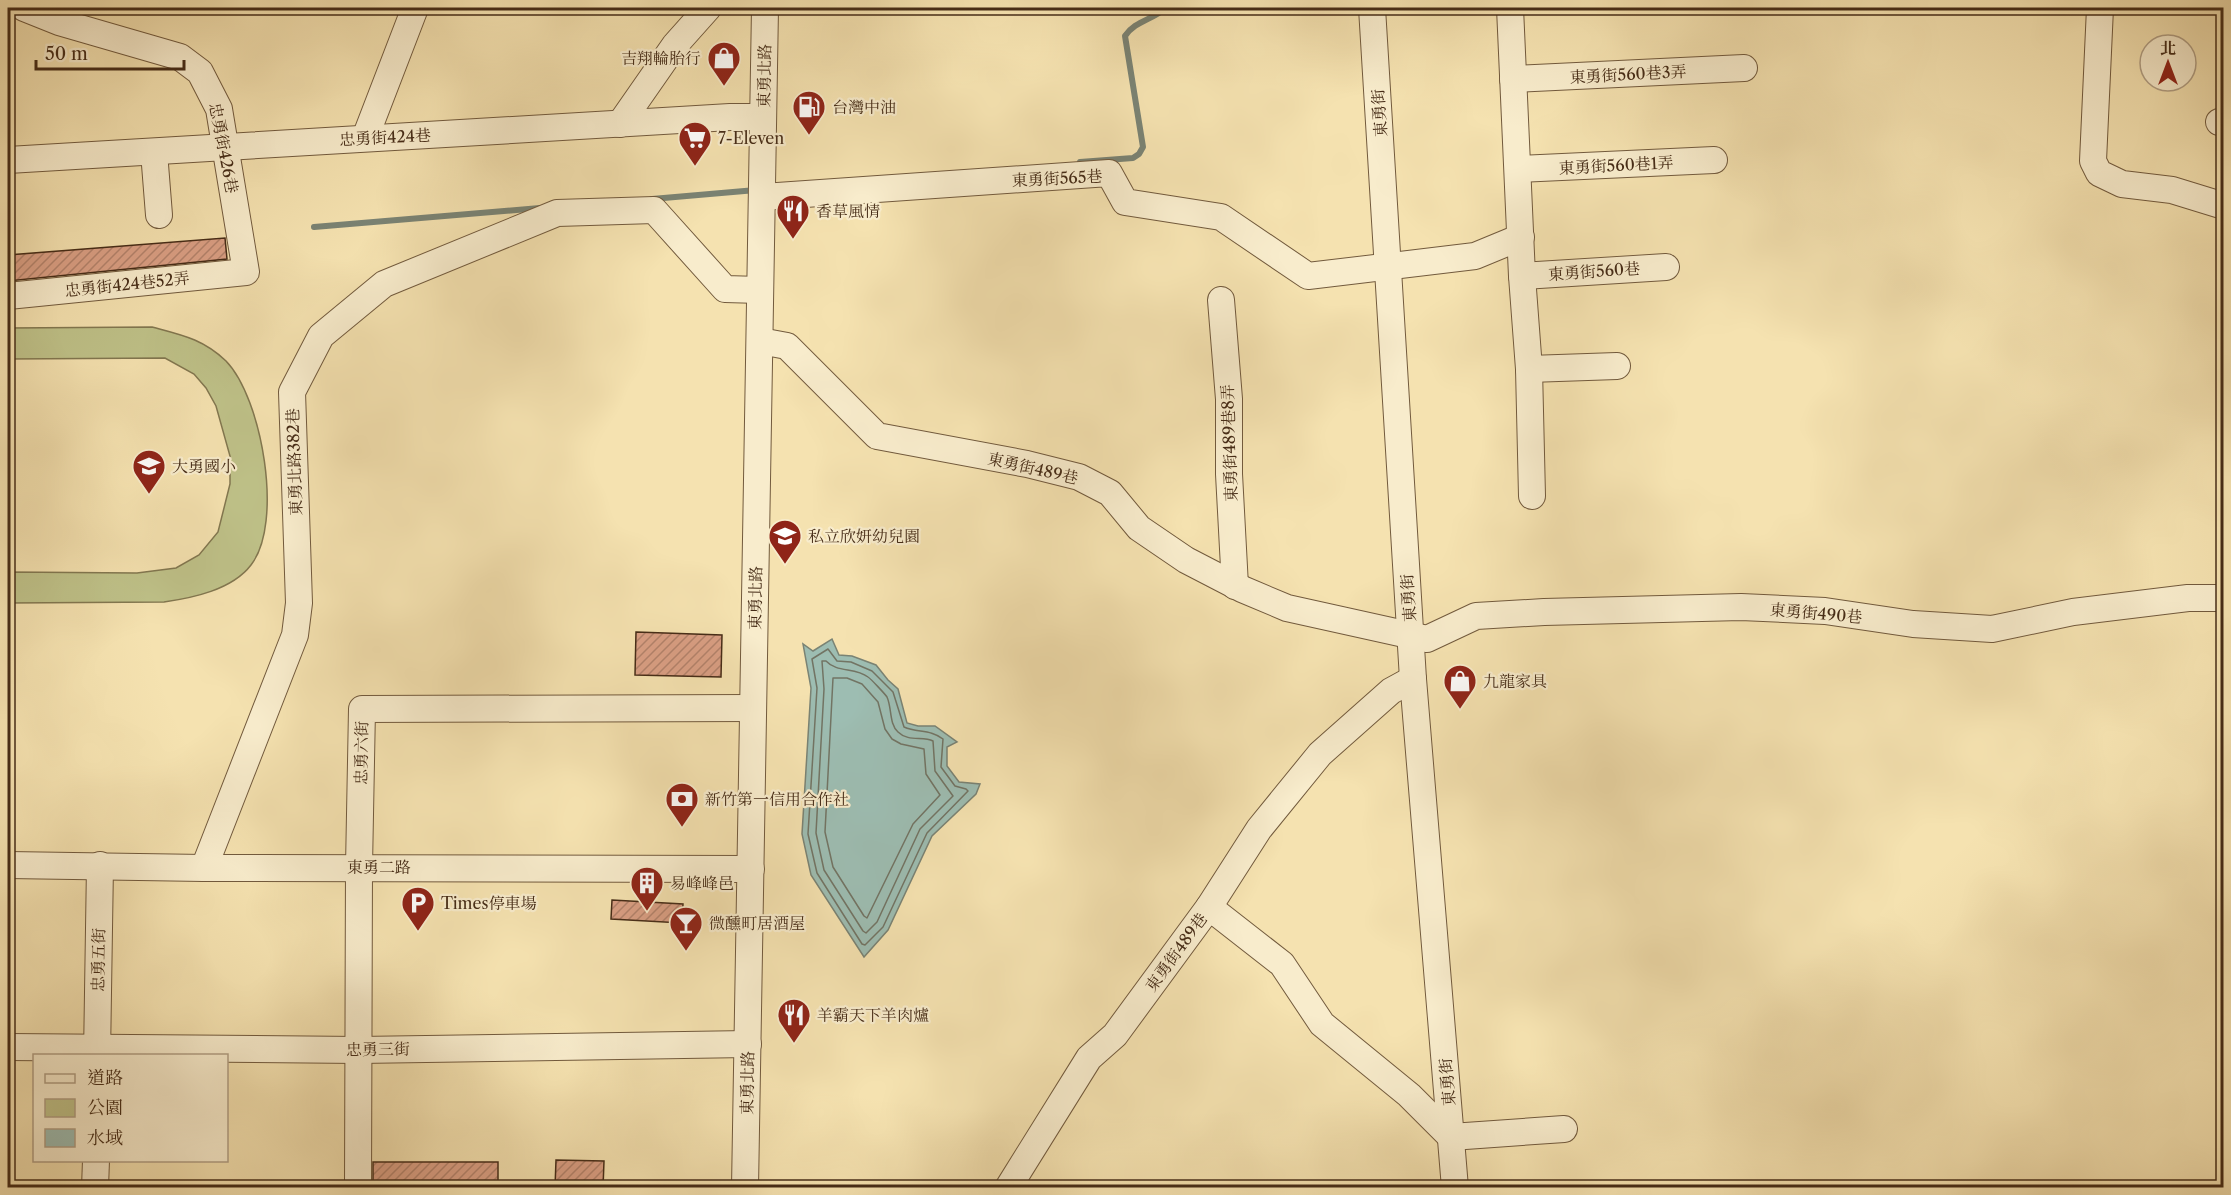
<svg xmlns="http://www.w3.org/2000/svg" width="2231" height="1195" font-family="'Libre Caslon Text','Noto Serif TC',serif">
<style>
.green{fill:#bfc289;stroke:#827750;stroke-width:1.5}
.water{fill:#9dbdb2;stroke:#7a8374;stroke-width:1.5}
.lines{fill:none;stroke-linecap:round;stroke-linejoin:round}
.shore{stroke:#727464;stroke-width:1.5}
.stream{stroke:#7a8374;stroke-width:6}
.building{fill:url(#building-hatch);stroke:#462c17;stroke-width:1.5}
.minor-casing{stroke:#725a3d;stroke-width:28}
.minor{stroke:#f8eccc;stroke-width:26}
.labels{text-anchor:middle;stroke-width:4.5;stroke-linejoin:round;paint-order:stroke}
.poi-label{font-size:16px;fill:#462c17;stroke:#f8eccc;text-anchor:start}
.street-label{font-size:16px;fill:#462c17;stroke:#f8eccc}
</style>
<defs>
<pattern id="building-hatch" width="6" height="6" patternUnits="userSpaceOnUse" patternTransform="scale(1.5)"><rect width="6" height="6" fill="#da9f84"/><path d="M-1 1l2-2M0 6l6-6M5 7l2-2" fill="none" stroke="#b3826b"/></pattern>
</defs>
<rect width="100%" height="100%" fill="#f5e2b0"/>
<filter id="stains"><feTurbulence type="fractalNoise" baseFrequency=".00333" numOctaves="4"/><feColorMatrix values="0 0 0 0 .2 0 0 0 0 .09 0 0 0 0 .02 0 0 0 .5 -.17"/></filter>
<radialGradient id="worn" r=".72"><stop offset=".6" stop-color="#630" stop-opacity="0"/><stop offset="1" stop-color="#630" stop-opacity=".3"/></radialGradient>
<!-- green -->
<path class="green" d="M152,327c30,8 51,12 74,34 36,37 58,162 25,204 -19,25 -59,33 -87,37l-156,1v-31l129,1 39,-5 23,-13 19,-23 12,-48v-28l-14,-50 -10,-18 -12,-14 -29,-16 -157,1v-31z"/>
<!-- water -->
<path class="water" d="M832,639l7,16 13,1 24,9 12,15 10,9 9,34 11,3h17l22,16 -10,5v19l12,16 21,2 -4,10 -44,42 -44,94 -24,27 -53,-82 -9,-41 9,-146 -8,-44 10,7z"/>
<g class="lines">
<!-- shore -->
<g class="shore">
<path d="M828,649l9,12 14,1 21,9 21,21 11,35c14,6 26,2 39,12l-2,28 14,19 11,3 2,2 -41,42 -44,94 -18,18 -3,-1 -45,-71 -9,-39 9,-146 -5,-29z"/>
<path d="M822,661h4c11,12 29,6 42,16 3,2 17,17 19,20 5,11 2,27 11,35 10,10 25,4 35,9l2,30 18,25 -33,33 -43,93 -11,11 -3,-2 -39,-61 -8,-37 8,-144z"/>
<path d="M833,678h14l15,6 16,18 7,27 7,10 9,5 23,5 2,25 14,21 -27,29 -46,94 -3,-2 -31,-49 -8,-35z"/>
</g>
<!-- stream -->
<g class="stream">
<path d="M1080,162l53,-4 6,-4 4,-7 -18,-111c10,-15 27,-16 41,-28"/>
<path d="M652,199l104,-9"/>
<path d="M314,227l226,-19"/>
</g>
</g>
<!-- building -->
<g class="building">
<path d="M225,238l2,21 -219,22v-26z"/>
<path d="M636,632l86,3 -1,42 -86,-2z"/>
<path d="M612,900l71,4 -1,19 -71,-4z"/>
<path d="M556,1160l48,1 -1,27h-48z"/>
<rect x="373" y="1162" width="125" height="26"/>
</g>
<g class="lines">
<!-- minor casing -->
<g class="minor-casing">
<g id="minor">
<path d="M1372,8l41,671 42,509"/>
<path d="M1510,8l12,268 7,93 3,127"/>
<path d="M2100,8l-7,153 6,12 23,11 50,6 52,16"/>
<path d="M1513,79l231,-11"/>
<path d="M2219,122l5,1"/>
<path d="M620,124l55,-79 33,-37"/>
<path d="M365,138l50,-130"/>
<path d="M154,152l5,63"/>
<path d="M8,160l722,-43h33"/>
<path d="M1518,169l196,-9"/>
<path d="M762,197l347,-24 16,29 96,15 87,59 167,-20 46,-19"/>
<path d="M1522,276l144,-9"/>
<path d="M8,296l238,-24 -27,-163 -19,-37 -20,-15 -121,-35 -35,-14"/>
<path d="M1221,300l8,99v75l6,112"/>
<path d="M760,341l27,5 90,90 150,28 52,13 31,16 29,35 47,32 56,29 45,19 140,31 49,-23 68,-4 197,-5 84,4 88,13 79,5 81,-17 115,-14h36"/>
<path d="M1529,369l88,-3"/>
<path d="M8,865l196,3 547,1"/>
<path d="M204,868l91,-233 4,-32 -7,-211 29,-56 63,-52 173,-71 97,-3 71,79 35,1"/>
<path d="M1209,907l50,-78 61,-75 71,-63 22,-12"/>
<path d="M8,1047l351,3 389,-6"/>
<path d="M97,1056l3,-191"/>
<path d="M95,1188l1,-28"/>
<path d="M358,1188l1,-321 3,-158 391,-1"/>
<path d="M745,1188l20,-1180"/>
<path d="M1008,1188l81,-130 26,-23 94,-128 73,57 40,60 87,71 42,42 113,-8"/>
</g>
</g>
<!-- minor -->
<use href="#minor" class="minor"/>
</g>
<!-- icons -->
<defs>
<g id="shop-pin" transform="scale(1.725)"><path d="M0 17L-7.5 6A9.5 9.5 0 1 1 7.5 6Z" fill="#8f2418" stroke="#f8eccc"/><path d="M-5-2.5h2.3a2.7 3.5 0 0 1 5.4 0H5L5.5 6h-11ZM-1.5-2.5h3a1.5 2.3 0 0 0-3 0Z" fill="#fff"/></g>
<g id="fuel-pin" transform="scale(1.725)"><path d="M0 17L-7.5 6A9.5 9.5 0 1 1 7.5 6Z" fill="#8f2418" stroke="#f8eccc"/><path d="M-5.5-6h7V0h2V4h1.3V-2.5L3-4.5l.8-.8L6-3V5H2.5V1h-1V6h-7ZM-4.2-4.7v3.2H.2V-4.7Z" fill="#fff"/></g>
<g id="supermarket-pin" transform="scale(1.725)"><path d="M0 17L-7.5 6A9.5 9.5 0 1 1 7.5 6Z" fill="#8f2418" stroke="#f8eccc"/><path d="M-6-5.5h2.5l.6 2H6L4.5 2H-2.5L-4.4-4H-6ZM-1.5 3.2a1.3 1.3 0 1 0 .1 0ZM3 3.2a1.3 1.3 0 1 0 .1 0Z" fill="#fff"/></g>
<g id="restaurant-pin" transform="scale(1.725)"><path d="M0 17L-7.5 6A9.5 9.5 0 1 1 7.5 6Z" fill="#8f2418" stroke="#f8eccc"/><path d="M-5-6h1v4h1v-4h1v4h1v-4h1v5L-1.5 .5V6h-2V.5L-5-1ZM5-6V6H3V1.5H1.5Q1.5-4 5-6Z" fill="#fff"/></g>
<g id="school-pin" transform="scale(1.725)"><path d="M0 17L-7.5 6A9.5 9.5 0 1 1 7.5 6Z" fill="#8f2418" stroke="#f8eccc"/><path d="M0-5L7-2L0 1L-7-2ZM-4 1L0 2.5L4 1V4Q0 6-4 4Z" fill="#fff"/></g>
<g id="bank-pin" transform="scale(1.725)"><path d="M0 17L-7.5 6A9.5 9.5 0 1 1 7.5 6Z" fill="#8f2418" stroke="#f8eccc"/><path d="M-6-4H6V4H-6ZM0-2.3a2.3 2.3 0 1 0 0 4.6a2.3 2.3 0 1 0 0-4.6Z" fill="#fff"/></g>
<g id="building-pin" transform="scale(1.725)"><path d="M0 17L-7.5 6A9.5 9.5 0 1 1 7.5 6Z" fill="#8f2418" stroke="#f8eccc"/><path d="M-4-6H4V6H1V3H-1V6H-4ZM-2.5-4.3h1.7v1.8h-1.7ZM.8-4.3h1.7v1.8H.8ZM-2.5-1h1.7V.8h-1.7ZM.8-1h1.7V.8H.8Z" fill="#fff"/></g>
<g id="parking-pin" transform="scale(1.725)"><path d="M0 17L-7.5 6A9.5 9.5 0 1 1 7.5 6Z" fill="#8f2418" stroke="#f8eccc"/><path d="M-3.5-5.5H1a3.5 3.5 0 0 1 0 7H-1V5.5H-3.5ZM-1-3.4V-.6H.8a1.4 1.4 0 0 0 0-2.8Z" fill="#fff"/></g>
<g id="bar-pin" transform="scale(1.725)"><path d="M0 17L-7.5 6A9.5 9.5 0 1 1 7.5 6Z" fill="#8f2418" stroke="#f8eccc"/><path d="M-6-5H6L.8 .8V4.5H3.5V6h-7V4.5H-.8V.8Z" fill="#fff"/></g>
</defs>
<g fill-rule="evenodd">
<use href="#shop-pin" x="724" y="58"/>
<use href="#fuel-pin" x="809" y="107"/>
<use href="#supermarket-pin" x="695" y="138"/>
<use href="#restaurant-pin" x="793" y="211"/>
<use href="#school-pin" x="149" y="466"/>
<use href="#school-pin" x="785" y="536"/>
<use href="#shop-pin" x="1460" y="681"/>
<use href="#bank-pin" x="682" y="799"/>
<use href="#building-pin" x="647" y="883"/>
<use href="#parking-pin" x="418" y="903"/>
<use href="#bar-pin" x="686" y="923"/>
<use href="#restaurant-pin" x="794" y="1015"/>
</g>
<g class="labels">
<!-- poi labels -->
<g class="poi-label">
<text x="701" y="64" text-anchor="end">吉翔輪胎行</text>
<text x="832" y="113">台灣中油</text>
<text x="718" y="144">7-Eleven</text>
<text x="816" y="217">香草風情</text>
<text x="172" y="472">大勇國小</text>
<text x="808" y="542">私立欣妍幼兒園</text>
<text x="1483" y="687">九龍家具</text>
<text x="705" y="805">新竹第一信用合作社</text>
<text x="670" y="889">易峰峰邑</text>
<text x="441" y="909">Times停車場</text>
<text x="709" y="929">微醺町居酒屋</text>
<text x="817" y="1021">羊霸天下羊肉爐</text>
</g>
<!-- street labels -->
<g class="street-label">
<text transform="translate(1628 74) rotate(-3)" y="6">東勇街560巷3弄</text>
<text transform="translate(764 76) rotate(-89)" y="6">東勇北路</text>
<text transform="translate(1379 113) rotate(-94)" y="6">東勇街</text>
<text transform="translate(385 137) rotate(-3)" y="6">忠勇街424巷</text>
<text transform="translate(224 148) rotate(79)" y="6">忠勇街426巷</text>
<text transform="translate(1616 165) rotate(-3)" y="6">東勇街560巷1弄</text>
<text transform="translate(1057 178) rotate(-3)" y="6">東勇街565巷</text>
<text transform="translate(1594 271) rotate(-4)" y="6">東勇街560巷</text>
<text transform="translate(127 284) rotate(-6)" y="6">忠勇街424巷52弄</text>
<text transform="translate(1229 443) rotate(-92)" y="6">東勇街489巷8弄</text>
<text transform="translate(294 462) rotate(-92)" y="6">東勇北路382巷</text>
<text transform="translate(1033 468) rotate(13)" y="6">東勇街489巷</text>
<text transform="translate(755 598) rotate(-89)" y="6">東勇北路</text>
<text transform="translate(1408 598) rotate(-94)" y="6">東勇街</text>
<text transform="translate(1816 613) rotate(5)" y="6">東勇街490巷</text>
<text transform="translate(361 753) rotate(-89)" y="6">忠勇六街</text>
<text x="379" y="873">東勇二路</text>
<text transform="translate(1176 952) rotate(-54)" y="6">東勇街489巷</text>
<text transform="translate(98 960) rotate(-89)" y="6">忠勇五街</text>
<text transform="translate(378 1049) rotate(-1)" y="6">忠勇三街</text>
<text transform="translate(1447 1082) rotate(-95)" y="6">東勇街</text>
<text transform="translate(747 1083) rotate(-89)" y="6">東勇北路</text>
</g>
</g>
<!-- margin -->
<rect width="2231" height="1195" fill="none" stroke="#f5e2b0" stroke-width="30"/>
<rect x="9" y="9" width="2213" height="1177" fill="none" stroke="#462c17" stroke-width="3"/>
<rect x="15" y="15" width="2201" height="1165" fill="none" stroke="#462c17" stroke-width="1.5"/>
<!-- legend -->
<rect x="33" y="1054" width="195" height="108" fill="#f8eccc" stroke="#b19f84" stroke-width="1.5"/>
<rect x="45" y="1074" width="30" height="9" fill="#f8eccc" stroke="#b19f84" stroke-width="1.5"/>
<text x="87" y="1084" font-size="18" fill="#462c17">道路</text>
<rect x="45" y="1099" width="30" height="18" fill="#bfc289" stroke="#b19f84" stroke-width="1.5"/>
<text x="87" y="1114" font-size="18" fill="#462c17">公園</text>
<rect x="45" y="1129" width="30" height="18" fill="#9dbdb2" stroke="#b19f84" stroke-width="1.5"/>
<text x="87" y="1144" font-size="18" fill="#462c17">水域</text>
<!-- north arrow -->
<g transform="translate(2168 63)"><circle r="28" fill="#f8eccc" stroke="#b19f84" stroke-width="1.5"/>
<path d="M0-4.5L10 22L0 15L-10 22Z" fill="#8f2418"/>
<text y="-9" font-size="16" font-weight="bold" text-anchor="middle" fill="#462c17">北</text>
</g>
<!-- scale -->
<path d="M36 60v9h148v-9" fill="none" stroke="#462c17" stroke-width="3"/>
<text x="45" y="60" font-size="18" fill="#462c17" stroke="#f8eccc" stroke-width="4.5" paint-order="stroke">50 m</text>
<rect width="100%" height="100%" filter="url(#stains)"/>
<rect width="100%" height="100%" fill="url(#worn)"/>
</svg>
